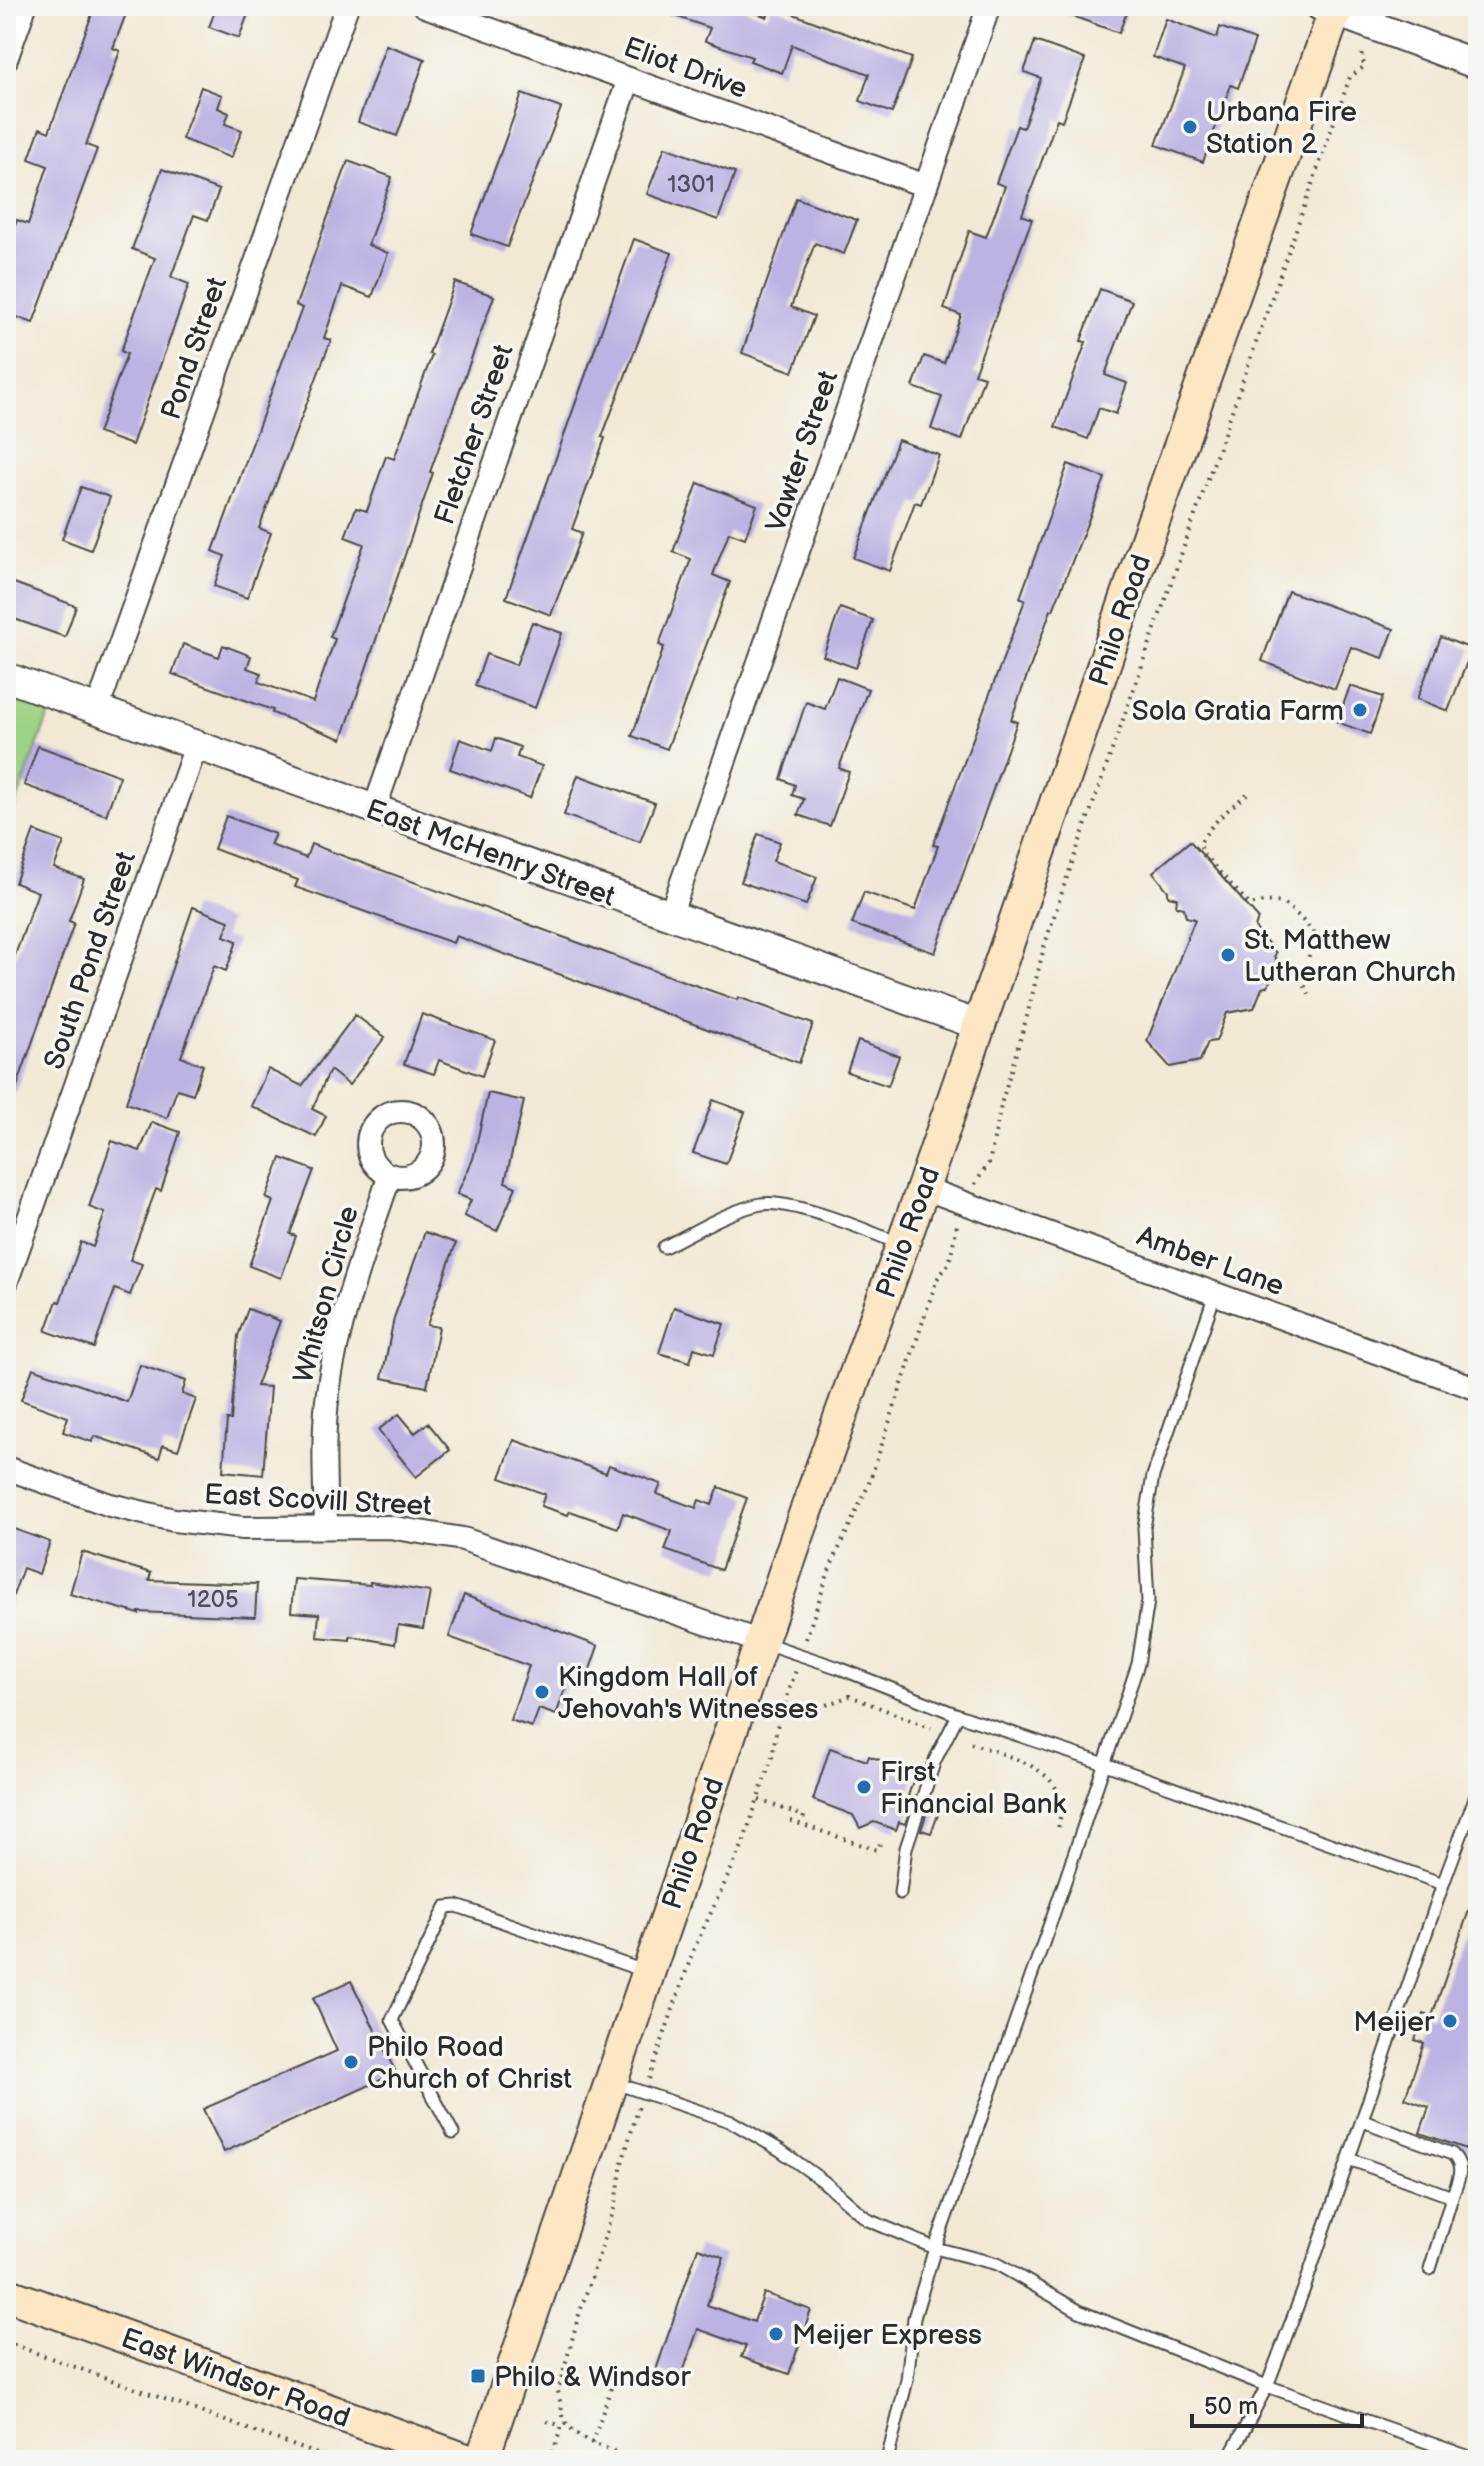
<svg xmlns="http://www.w3.org/2000/svg" width="1484" height="2466" font-family="'Balsamiq Sans',sans-serif">
<style>
.green{fill:#9cd283;stroke:#647e57;stroke-width:2}
.building{fill:#bcb2e3}
.lines{fill:none;stroke-linecap:round;stroke-linejoin:round}
.service-casing{stroke:#494844;stroke-width:15}
.minor-casing{stroke:#494844;stroke-width:26}
.tertiary-casing{stroke:#494844;stroke-width:32}
.secondary-casing{stroke:#494844;stroke-width:36}
.path{stroke:#494844;stroke-width:4;stroke-dasharray:2 6;stroke-linecap:butt}
.service{stroke:#fff;stroke-width:11}
.minor{stroke:#fff;stroke-width:22}
.tertiary{stroke:#fff;stroke-width:28}
.secondary{stroke:#fce6c4;stroke-width:32}
.poi-dot{fill:#1f6fb2;stroke:#f6f6f2;stroke-width:3}
.labels{text-anchor:middle;stroke-width:7;stroke-linejoin:round;paint-order:stroke}
.number-label{font-size:24px;fill:#4f4d59}
.street-label{font-size:28px;fill:#2b2b2b;stroke:#f6f6f2}
.poi-label{font-size:28px;fill:#2b2b2b;stroke:#f6f6f2;text-anchor:start}
</style>
<rect width="100%" height="100%" fill="#f6f6f2"/>
<filter id="ink" filterUnits="userSpaceOnUse"><feTurbulence type="fractalNoise" baseFrequency=".0125" numOctaves="2"/><feDisplacementMap in="SourceGraphic" scale="16" xChannelSelector="R" yChannelSelector="G"/><feConvolveMatrix kernelMatrix="1 2 1 2 8 2 1 2 1" color-interpolation-filters="sRGB"/></filter>
<filter id="wash" filterUnits="userSpaceOnUse"><feTurbulence type="fractalNoise" baseFrequency=".006" numOctaves="4" result="noise"/><feDisplacementMap in="SourceGraphic" scale="32" xChannelSelector="R" yChannelSelector="G"/><feGaussianBlur stdDeviation="1.8" result="paint"/><feColorMatrix in="noise" values="0 0 0 0 0 0 0 0 0 0 0 0 0 0 0 0 0 1.4 0 .05"/><feComposite in="paint" operator="in"/></filter>
<g filter="url(#wash)">
<rect width="100%" height="100%" fill="#f2e9d5"/>
<!-- green -->
<path class="green" d="M6,693l45,16 -45,121z"/>
<g id="blocks">
<!-- building -->
<g class="building">
<path d="M95,6h34l-16,42 7,3 -34,94 11,4 -64,174 -27,-10v-61l11,-32 11,4 20,-58 -19,-7 11,-31 9,4z"/>
<path d="M217,6h34l-12,32 -30,-11z"/>
<path d="M655,6h82l30,11 5,-11 140,52 -20,55 -32,-12 9,-27 -77,-29 -10,28 -32,-12 2,-4 -47,-16 5,-13 -55,-19z"/>
<path d="M1050,6h79l-10,27 -69,-25z"/>
<path d="M1166,19l51,19 3,-11 35,13 -17,48 -7,-3 -28,77 -47,-17 29,-77 -32,-11z"/>
<path d="M1035,41l50,18 -23,62 -5,-2 -35,96 10,4 -58,155 10,3 -22,63 -31,-11 11,-32 -29,-10 11,-31 20,7 17,-48 -17,-6 25,-78 17,6 19,-51 -9,-3 21,-57 6,2 18,-50 -17,-6z"/>
<path d="M386,45l39,14 -28,77 -39,-14z"/>
<path d="M201,87l21,8 -4,13 11,5 -4,11 17,6 -11,28 -49,-19z"/>
<path d="M522,94l39,14 -54,139 -36,-13z"/>
<path d="M665,147l70,26 -17,47 -71,-26z"/>
<path d="M348,161l44,16 -24,68 20,8 -16,44 -30,-11 -18,52 7,2 -72,188 12,5 -24,65 -33,-12 11,-30 -12,-5 89,-243 -6,-3z"/>
<path d="M162,169l57,21 -11,30 -14,-5 -23,62 18,7 -57,161 -34,-12 29,-79 -6,-3 34,-93 -23,-9z"/>
<path d="M796,198l61,22 -13,34 -29,-11 -24,64 23,9 -21,56 -51,-19z"/>
<path d="M634,239l38,14 -70,184 3,1 -33,91 10,4 -31,82 -45,-17z"/>
<path d="M455,282l39,14 -64,176 3,1 -91,266 -70,-26 1,-3 -101,-36 11,-30 36,13 4,-12 28,11 -4,12 14,5 -3,9 55,20 22,-63 -5,-2 34,-93 -19,-7 11,-29 11,3 19,-55 8,3 38,-104 -3,-1z"/>
<path d="M1100,289l32,12 -27,74 22,8 -11,31 -17,-6 -11,31 -33,-12 31,-85 -5,-1z"/>
<path d="M898,440l41,15 -18,49 -6,-2 -25,69 -37,-13z"/>
<path d="M1068,464l37,14 -52,132h-2l-40,110 6,2 -82,231 -83,-29 12,-32 51,18 23,-64 -5,-1 92,-245 -5,-2z"/>
<path d="M698,483l59,22 -12,33 -16,-6 -16,43 17,7 -63,167 -35,-13 32,-89 -5,-2 32,-86 -18,-7z"/>
<path d="M81,487l29,10 -19,53 -29,-11z"/>
<path d="M6,580l70,26 -11,31 -59,-21z"/>
<path d="M1288,591l106,38 -11,29 -32,-11 -16,42 -73,-28z"/>
<path d="M840,608l33,12 -17,48 -33,-12z"/>
<path d="M532,622l30,11 -27,75 -60,-22 11,-32 30,11z"/>
<path d="M1441,637l31,12 -24,62 -31,-12z"/>
<path d="M837,677l31,12 -29,79 10,4 -19,54 -32,-11 6,-16 -12,-4 3,-10 -14,-6 25,-77 19,7z"/>
<path d="M1350,686l33,11 -13,37 -33,-12z"/>
<path d="M496,738l24,9 -3,10 25,9 -12,32 -80,-29 10,-30 32,12z"/>
<path d="M38,746l82,30 -14,39 -82,-30z"/>
<path d="M578,775l77,28 -15,39 -76,-27z"/>
<path d="M226,816l49,18 -5,11 36,13 5,-14 344,127 82,29 1,-3 75,27 -14,39 -343,-127 -3,7 -158,-56 3,-7 -84,-31z"/>
<path d="M34,831l30,11 -10,26 30,11 -15,42 5,2 -65,186 -3,-1v-128l32,-88 -23,-9z"/>
<path d="M758,834l22,8 -7,19 44,16 -11,28 -65,-23z"/>
<path d="M1190,841l68,77 -3,10 21,25 -2,4 4,4 -10,25 -6,2 -8,20 -27,5 -11,28 -8,1 -8,19 -30,6 -23,-26 48,-122 -9,-2 -2,-9 -8,-2 1,-8 -9,-2v-5l-15,-19z"/>
<path d="M193,907l36,14 -5,15 13,5 -11,30 -12,-5 -33,91 22,8 -10,29 -16,-5 -10,29 -41,-15z"/>
<path d="M422,1014l73,26 -13,36 -43,-16 -5,14 -30,-10z"/>
<path d="M355,1015l30,22 -36,48 -19,-15 -18,39 14,7 -10,21 -65,-31 17,-37 34,17z"/>
<path d="M858,1041l41,15 -11,30 -41,-14z"/>
<path d="M488,1093l36,8 -19,81 11,5 -19,44 -33,-15 7,-16 -14,-6 16,-35z"/>
<path d="M713,1100l32,12 -19,52 -33,-11z"/>
<path d="M152,1122l28,10 -19,59 -5,-2 -26,71 12,4 -12,31 -15,-6 -21,59 -48,-17 11,-30 3,1 21,-60 12,5 12,-34 -16,-6 23,-66 28,10z"/>
<path d="M281,1158l33,12 -24,64 6,2 -15,42 -32,-12 24,-65 -7,-3z"/>
<path d="M425,1232l31,11 -29,82 12,2 -12,60 -45,-9 12,-60z"/>
<path d="M674,1307l50,17 -10,30 -20,-6 -4,14 -31,-9z"/>
<path d="M248,1309l32,12 -24,65 14,1 -7,88 -40,-4 4,-51h4l7,-84z"/>
<path d="M140,1365l46,16 -4,13 14,5 -18,51 -15,-5 -4,13 -65,-22 -2,6 -29,-10 5,-15 -47,-17 12,-32 94,34z"/>
<path d="M399,1414l16,19 13,-10 22,27 -34,27 -38,-47z"/>
<path d="M514,1440l92,33 3,-8 52,19 -4,10 39,14 3,-8 13,5 7,-18 28,11 -26,72 -56,-20 7,-19 -49,-18 -5,15 -48,-17 -2,4 -27,-9 4,-12 -45,-16z"/>
<path d="M6,1526l44,16 -11,32 -16,-6 -15,41h-2z"/>
<path d="M82,1552l69,21 -2,7 108,4 -2,33 -116,-5v2l-69,-20z"/>
<path d="M294,1579l76,6v-3l60,10 -7,37 -25,-4 -3,19 -45,-8v4l-33,-3 2,-23 -28,-2z"/>
<path d="M464,1595l134,51 -10,29 -16,-6 -16,46 -17,-6 -7,18 -22,-7 19,-54 -80,-29z"/>
<path d="M830,1748l37,13 2,-5 19,7 -2,5 28,10 -6,18 6,2 -9,26 -6,-2 -3,8 -22,-8 -14,6 -7,-13 -40,-15z"/>
<path d="M930,1803l11,4 -10,26 -10,-3z"/>
<path d="M1475,1893l3,1v259l-58,-20 9,-26 -24,-9 19,-55 -9,-3 9,-26 8,2z"/>
<path d="M351,1981l45,92 -172,79 -21,-43 134,-58 -24,-53z"/>
<path d="M698,2248l26,9 -17,48 47,17 10,-29 47,17 -22,64 -48,-17 5,-11 -48,-17 -17,49 -25,-8z"/>
</g>
</g>
</g>
<g filter="url(#ink)">
<use href="#blocks" fill-opacity="0" stroke="#494844" stroke-width="2"/>
<g class="lines">
<!-- service casing -->
<g class="service-casing">
<g id="service">
<path d="M664,1247c31,-15 63,-36 97,-43 30,-5 109,27 138,40"/>
<path d="M765,1643l74,25 119,47 147,49 338,120"/>
<path d="M900,1893l6,-45 29,-88 23,-45"/>
<path d="M612,2082l120,40 48,28 43,31 45,39 67,28 62,16 82,47 188,75 211,74"/>
<path d="M1363,2121l89,33c14,13 6,27 0,43"/>
<path d="M453,2133l-61,-113 54,-113 11,-1 190,66"/>
<path d="M1349,2159l103,38 -22,72"/>
<path d="M887,2460l20,-80 7,-62 21,-70 128,-361 75,-223 10,-63 -4,-73 9,-52 62,-182"/>
<path d="M1228,2460l39,-74 38,-100 138,-402 35,-94"/>
</g>
</g>
<!-- minor casing -->
<g class="minor-casing">
<g id="minor">
<path d="M425,6l501,180"/>
<path d="M6,59l19,-53"/>
<path d="M97,710l250,-704"/>
<path d="M374,810l255,-731"/>
<path d="M670,916l319,-910"/>
<circle cx="401" cy="1144" r="33"/>
<path d="M923,1188l555,201"/>
<path d="M6,1283l190,-537"/>
<path d="M6,1468l104,37 64,15 69,8 146,-1 74,12 298,103"/>
<path d="M326,1526c-1,-45 -4,-89 2,-134 10,-74 38,-146 62,-217"/>
</g>
</g>
<!-- tertiary casing -->
<g class="tertiary-casing">
<g id="tertiary">
<path d="M1320,6l158,59"/>
<path d="M6,677l972,348"/>
</g>
</g>
<!-- secondary casing -->
<g class="secondary-casing">
<g id="secondary">
<path d="M6,2294l460,166"/>
<path d="M482,2460l316,-926 125,-346 228,-660 186,-522"/>
</g>
</g>
<!-- path -->
<g class="path">
<path d="M1247,794c-18,15 -35,28 -47,49l3,11 47,51c37,-10 39,3 64,27l-11,51 8,15"/>
<path d="M975,1184l14,-21 13,-62 25,-85 17,-69 20,-61 286,-809 15,-11 -4,-9 3,-8"/>
<path d="M806,1639l24,-71 38,-82 69,-207 12,-15 8,-39"/>
<path d="M781,1713l12,4 57,-21 81,32"/>
<path d="M971,1743c31,12 86,22 90,61 1,8 -2,18 -3,25"/>
<path d="M759,1800l45,16 -2,8"/>
<path d="M791,1821l86,29 3,-6"/>
<path d="M649,2079l44,-128 49,-105 30,-89 5,-30 19,-57"/>
<path d="M6,2342l328,118"/>
<path d="M547,2421l15,5"/>
<path d="M592,2443l19,-55"/>
<path d="M550,2460l12,-34 4,-3"/>
<path d="M637,2460l-50,-19 -13,-9 -10,-12 -6,-29 20,-73 38,-115 6,-40 17,-57"/>
</g>
<!-- service -->
<use href="#service" class="service"/>
<!-- minor -->
<use href="#minor" class="minor"/>
<!-- tertiary -->
<use href="#tertiary" class="tertiary"/>
<!-- secondary -->
<use href="#secondary" class="secondary"/>
</g>
</g>
<!-- markers -->
<g class="poi-dot">
<circle cx="1190" cy="127" r="8"/>
<circle cx="1360" cy="710" r="8"/>
<circle cx="1228" cy="955" r="8"/>
<circle cx="542" cy="1692" r="8"/>
<circle cx="864" cy="1787" r="8"/>
<circle cx="1450" cy="2021" r="8"/>
<circle cx="351" cy="2062" r="8"/>
<circle cx="776" cy="2334" r="8"/>
<rect x="470" y="2368" width="16" height="16" rx="4"/>
</g>
<g class="labels">
<!-- number labels -->
<g class="number-label">
<text x="691" y="192">1301</text>
<text x="213" y="1607">1205</text>
</g>
<!-- street labels -->
<g class="street-label">
<text transform="translate(686 67) rotate(20)" y="10">Eliot Drive</text>
<text transform="translate(193 348) rotate(-71)" y="10">Pond Street</text>
<text transform="translate(473 434) rotate(-71)" y="10">Fletcher Street</text>
<text transform="translate(801 451) rotate(-71)" y="10">Vawter Street</text>
<text transform="translate(1119 620) rotate(-71)" y="10">Philo Road</text>
<text transform="translate(491 852) rotate(20)" y="10">East McHenry Street</text>
<text transform="translate(89 960) rotate(-71)" y="10">South Pond Street</text>
<text transform="translate(907 1232) rotate(-70)" y="10">Philo Road</text>
<text transform="translate(1211 1260) rotate(20)" y="10">Amber Lane</text>
<text transform="translate(325 1294) rotate(-75)" y="10">Whitson Circle</text>
<text transform="translate(318 1499) rotate(3)" y="10">East Scovill Street</text>
<text transform="translate(692 1843) rotate(-71)" y="10">Philo Road</text>
<text transform="translate(236 2377) rotate(20)" y="10">East Windsor Road</text>
</g>
<!-- poi labels -->
<g class="poi-label">
<text x="1206" y="121">Urbana Fire<tspan x="1206" dy="32">Station 2</tspan></text>
<text x="1344" y="720" text-anchor="end">Sola Gratia Farm</text>
<text x="1244" y="949">St. Matthew<tspan x="1244" dy="32">Lutheran Church</tspan></text>
<text x="558" y="1686">Kingdom Hall of<tspan x="558" dy="32">Jehovah's Witnesses</tspan></text>
<text x="880" y="1781">First<tspan x="880" dy="32">Financial Bank</tspan></text>
<text x="1434" y="2031" text-anchor="end">Meijer</text>
<text x="367" y="2056">Philo Road<tspan x="367" dy="32">Church of Christ</tspan></text>
<text x="792" y="2344">Meijer Express</text>
<text x="494" y="2386">Philo &amp; Windsor</text>
</g>
</g>
<!-- margin -->
<rect width="1484" height="2466" fill="none" stroke="#f6f6f2" stroke-width="32"/>
<!-- scale -->
<path d="M1192 2414v12h170v-12" fill="none" stroke="#2b2b2b" stroke-width="4"/>
<text x="1204" y="2414" font-size="24" fill="#2b2b2b" stroke="#f6f6f2" stroke-width="6" paint-order="stroke">50 m</text>
</svg>
